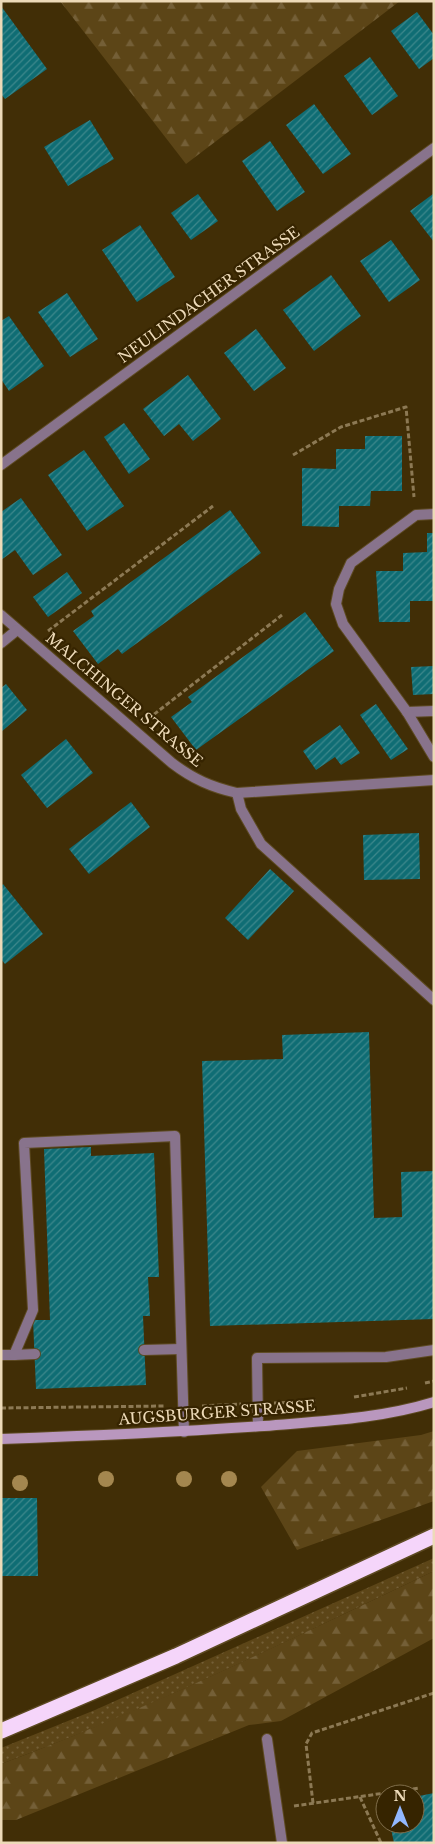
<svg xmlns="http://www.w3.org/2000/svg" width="435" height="1844" font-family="'Libre Baskerville',serif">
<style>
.grass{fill:url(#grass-dots)}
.forest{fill:url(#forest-firs)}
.building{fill:url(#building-hatch)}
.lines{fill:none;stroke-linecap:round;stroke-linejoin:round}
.lane-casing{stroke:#5d4a22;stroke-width:12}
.street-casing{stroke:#5d4a22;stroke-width:12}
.secondary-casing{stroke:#5d4a22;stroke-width:12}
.highway-casing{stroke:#5d4a22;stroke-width:18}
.path{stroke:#8c7954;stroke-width:3;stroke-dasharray:5 2.5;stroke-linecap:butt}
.lane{stroke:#88738c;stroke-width:10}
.street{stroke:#88738c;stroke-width:10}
.secondary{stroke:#b997be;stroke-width:10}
.highway{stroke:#f5d5fa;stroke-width:15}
.tree{fill:#a4874f}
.labels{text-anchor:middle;stroke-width:4.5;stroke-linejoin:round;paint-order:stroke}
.street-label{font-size:15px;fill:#eddab8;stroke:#362400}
</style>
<defs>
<pattern id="grass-dots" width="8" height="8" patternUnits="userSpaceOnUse" patternTransform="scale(1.25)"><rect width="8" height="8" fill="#5c4517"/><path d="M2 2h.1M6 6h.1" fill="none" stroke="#745f37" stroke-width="1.8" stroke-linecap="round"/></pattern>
<pattern id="forest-firs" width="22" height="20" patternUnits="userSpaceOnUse" patternTransform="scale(1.25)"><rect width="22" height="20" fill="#5c4517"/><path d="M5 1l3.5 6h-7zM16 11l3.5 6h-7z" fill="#745f37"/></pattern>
<pattern id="building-hatch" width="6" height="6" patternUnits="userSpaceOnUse" patternTransform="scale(1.25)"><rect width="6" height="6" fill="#0f6d74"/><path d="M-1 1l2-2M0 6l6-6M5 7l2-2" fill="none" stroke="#3e888c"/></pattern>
</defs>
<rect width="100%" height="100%" fill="#412e06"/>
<!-- grass -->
<path class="grass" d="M434,1558v13c-143,68 -285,139 -433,193v-16l94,-38z"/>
<!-- forest -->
<g class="forest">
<path d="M60,1h340l-214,163z"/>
<path d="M434,1431v70l-137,49 -36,-63 36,-36 124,-16z"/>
<path d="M434,1571v67l-153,83 -32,4 -233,95h-15v-56c148,-55 290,-125 433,-193z"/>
</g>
<!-- building -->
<g class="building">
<path d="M1,6l46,63 -42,30 -4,-5z"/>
<path d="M417,12l17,23v23l-15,11 -28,-38z"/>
<path d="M370,57l28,39 -26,19 -28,-39z"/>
<path d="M314,104l37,50 -28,20 -37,-49z"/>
<path d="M90,120l24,39 -46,27 -24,-39z"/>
<path d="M270,141l35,51 -28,19 -35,-50z"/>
<path d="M198,194l20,27 -27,19 -20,-27z"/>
<path d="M433,194l1,1v47l-24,-31z"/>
<path d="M140,225l35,52 -38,25 -35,-52z"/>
<path d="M391,240l29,40 -31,22 -29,-41z"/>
<path d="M331,275l30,41 -47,35 -31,-41z"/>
<path d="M67,293l31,46 -28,18 -32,-45z"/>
<path d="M9,316l35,50 -35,25 -8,-12v-58z"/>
<path d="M256,329l30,39 -32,23 -30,-38z"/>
<path d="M188,375l33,44 -28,22 -14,-17 -15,12 -21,-27z"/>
<path d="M124,423l26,36 -21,15 -25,-37z"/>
<path d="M365,436h37v55h-31l-1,15h-31v21l-37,-1v-58l34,1v-20h29z"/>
<path d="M84,450l40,56 -37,25 -39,-56z"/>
<path d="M21,498l41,57 -29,20 -18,-25 -14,10v-48z"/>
<path d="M230,510l31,43 -139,101 -4,-5 -20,15 -25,-33 21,-15 -3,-5z"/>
<path d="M427,533h7v68h-24v21h-31l-3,-51h27v-18l24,-1z"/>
<path d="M67,572l15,21 -34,24 -15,-20z"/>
<path d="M305,612l29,39 -138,99 -25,-33 21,-15 -4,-5z"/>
<path d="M434,666v28l-21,1 -2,-28z"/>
<path d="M6,684l21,26 -26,22v-44z"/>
<path d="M376,704l32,45 -17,11 -31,-45z"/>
<path d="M340,725l20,28 -19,12 -6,-8 -19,13 -13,-19z"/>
<path d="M66,739l27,34 -46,35 -26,-33z"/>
<path d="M131,802l19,25 -61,47 -20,-25z"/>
<path d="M419,833l1,46 -56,1 -1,-45z"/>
<path d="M270,869l24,22 -46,49 -23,-22z"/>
<path d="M3,884l40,50 -38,30 -4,-5v-73z"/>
<path d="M369,1032l5,186 28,-1 -1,-45 33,-1v148l-224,7 -8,-265 81,-2 -1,-24z"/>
<path d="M91,1147v9l63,-3 5,124h-11l2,39h-7l3,69 -110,4 -3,-69h17l-6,-171z"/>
<path d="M1,1498h36l1,78h-37z"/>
<path d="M434,1793v50h-40l-4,-19h25v-22l5,-1 -1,-5z"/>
</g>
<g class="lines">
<!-- lane casing -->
<g class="lane-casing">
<g id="lane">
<path d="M407,712l27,-1"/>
<path d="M144,1350l37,-1"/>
<path d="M1,1355h13l19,-45 -9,-167 151,-7 9,296"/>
<path d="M14,1355l21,-1"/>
<path d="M258,1426l-1,-68 129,-1 48,-7"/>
</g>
</g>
<!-- street casing -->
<g class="street-casing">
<g id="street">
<path d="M1,465l433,-317"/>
<path d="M434,514l-18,1 -65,48 -12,26 -3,15 7,20 64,88 27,45"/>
<path d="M1,615l171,148c21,16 39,24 65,30l197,-13"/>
<path d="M1,643l16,-13"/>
<path d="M237,793l4,16 20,35 173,156"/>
<path d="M267,1739l15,104"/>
</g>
</g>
<!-- secondary casing -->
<g class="secondary-casing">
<path id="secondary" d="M1,1439c88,-3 176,-7 263,-13 57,-5 115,-7 170,-24"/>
</g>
<!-- highway casing -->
<g class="highway-casing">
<path id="highway" d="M1,1731l175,-75 258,-120"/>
</g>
<!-- path -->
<g class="path">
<path d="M293,455l48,-28 65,-20 8,90"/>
<path d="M48,631l165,-125"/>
<path d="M148,719l134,-104"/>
<path d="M425,1383l9,-2"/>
<path d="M354,1397l53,-9"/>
<path d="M274,1403l42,-2"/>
<path d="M202,1406l39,-2"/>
<path d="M1,1408l165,-2"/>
<path d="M360,1797l21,46"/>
<path d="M313,1803l-7,-59 6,-11 122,-40"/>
<path d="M294,1806l126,-18"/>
</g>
<!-- lane -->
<use href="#lane" class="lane"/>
<!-- street -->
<use href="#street" class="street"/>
<!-- secondary -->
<use href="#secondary" class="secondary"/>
<!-- highway -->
<use href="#highway" class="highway"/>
</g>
<!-- trees -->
<g class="tree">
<circle cx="106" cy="1479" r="8"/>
<circle cx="184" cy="1479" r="8"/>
<circle cx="229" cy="1479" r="8"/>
<circle cx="20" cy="1483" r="8"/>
</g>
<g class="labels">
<!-- street labels -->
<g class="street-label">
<text transform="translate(209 295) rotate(-36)" y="5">NEULINDACHER STRASSE</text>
<text transform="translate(124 700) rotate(40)" y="5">MALCHINGER STRASSE</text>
<text transform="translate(217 1413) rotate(-4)" y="5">AUGSBURGER STRASSE</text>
</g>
</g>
<!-- border -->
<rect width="435" height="1844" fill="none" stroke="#eddab8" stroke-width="5"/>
<!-- north arrow -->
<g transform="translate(400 1809)"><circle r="24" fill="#362400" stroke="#7f6d4a"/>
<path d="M0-4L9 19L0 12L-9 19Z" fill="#92b7fd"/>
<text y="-8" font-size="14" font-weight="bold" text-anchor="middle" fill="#eddab8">N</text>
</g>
</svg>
